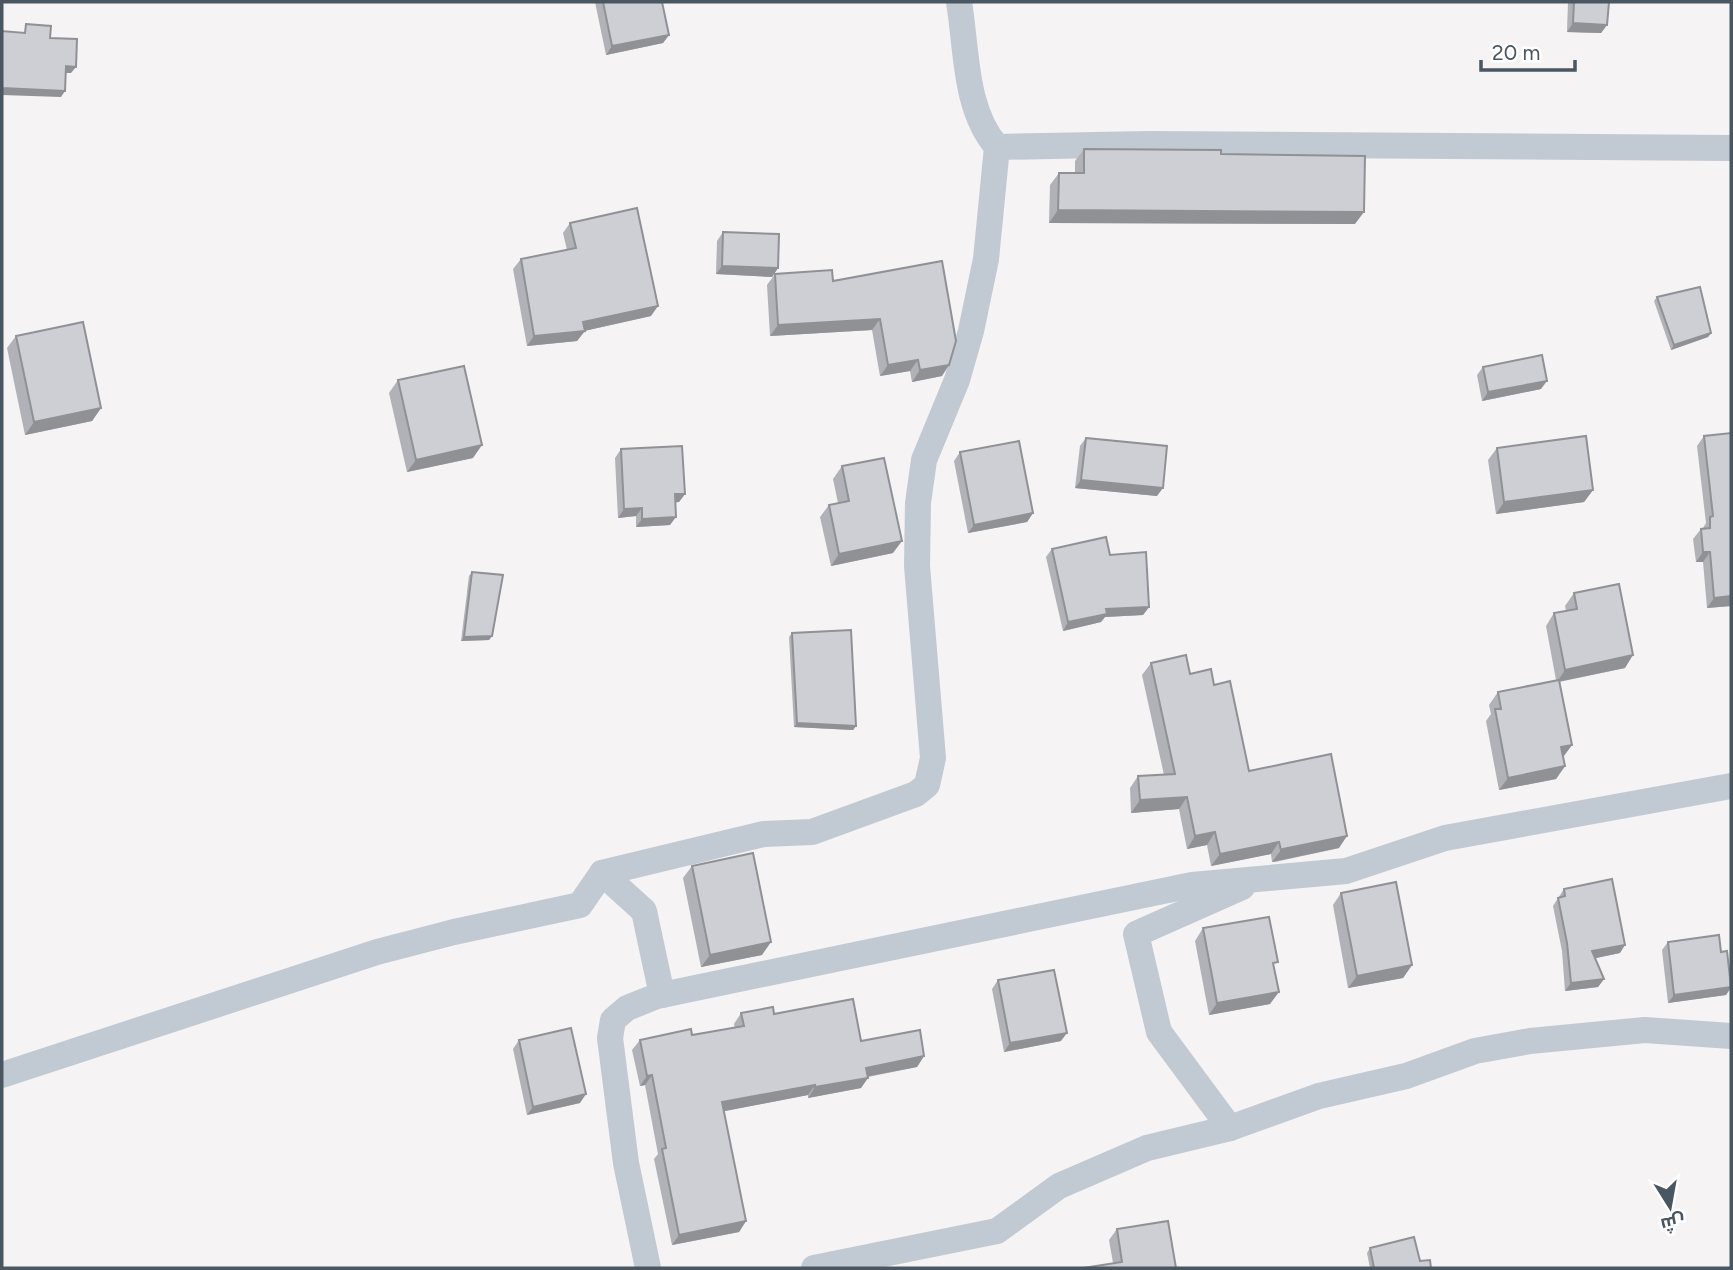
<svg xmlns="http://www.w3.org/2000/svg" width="1733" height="1270" font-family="Figtree,Cairo,sans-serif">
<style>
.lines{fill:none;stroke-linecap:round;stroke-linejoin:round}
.minor{stroke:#c1cad2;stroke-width:26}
.wall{fill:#b0b2b7}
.shaded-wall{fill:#909195}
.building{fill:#cdcfd5;stroke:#909195;stroke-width:2}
</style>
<rect width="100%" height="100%" fill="#f5f3f3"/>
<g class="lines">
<!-- minor -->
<g class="minor">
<path d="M997,147l151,-3 583,4"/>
<path d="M602,873l162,-39 48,-2 104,-38 11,-9 6,-27 -16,-192 1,-63 6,-43 33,-80 14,-49 15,-72 11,-112c-33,-38 -30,-97 -38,-145"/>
<path d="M2,1075l375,-123 77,-20 126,-27 22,-32 42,38 18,84"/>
<path d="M1230,1128l-71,-96 -23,-98 106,-47"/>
<path d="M648,1268l-22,-105 -16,-125 3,-18 14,-12 30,-12 535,-111 154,-14 99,-33 286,-52"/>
<path d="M814,1268l183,-37 62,-45 88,-38 83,-20 89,-32 87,-20 69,-25 55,-10 115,-11 86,6"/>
</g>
</g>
<!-- wall -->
<g class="wall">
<path d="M595,2h67l7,33 -6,8 -57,12z"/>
<path d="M1568,2h41l-2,23 -6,8 -34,-1z"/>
<path d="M1084,149l137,5 134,70 -306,-1 1,-38 9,-12h16v-12z"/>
<path d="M570,223l81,93 -67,15 -7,10 -50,5 -14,-77 8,-10 46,-9 -4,-17z"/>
<path d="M723,232l55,36 -6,9 -56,-3 1,-33z"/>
<path d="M942,261v115l-30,6 -2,-11 -30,5 -8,-46 -102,6 -3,-51 8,-11 58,7z"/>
<path d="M1657,297l54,36 -3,4 -37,13 -17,-49z"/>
<path d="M16,336l85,72 -9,13 -67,14 -18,-87z"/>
<path d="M1483,367l58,22 -59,12 -5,-26z"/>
<path d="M398,380l75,78 -66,14 -18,-79z"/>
<path d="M1731,433v173l-24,2 -4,-46h-7l-3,-23 8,-10 2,-1 3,-5 -9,-77 7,-10z"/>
<path d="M1086,438l71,58 -82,-8 5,-42z"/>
<path d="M1497,448l96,42 -9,12 -88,12 -8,-54z"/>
<path d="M621,449l64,45 -6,8h-3l-6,23 -34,2v-11l-18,2 -3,-60z"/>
<path d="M960,452l73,61 -6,9 -59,11 -14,-72z"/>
<path d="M842,466l51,87 -62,13 -11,-49 9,-12 9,-2 -5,-24z"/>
<path d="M1052,549l58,6 39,52 -6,8 -38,2 -4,5 -38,9 -17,-74z"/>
<path d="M472,572l20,64 -3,4 -28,1 8,-65z"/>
<path d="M1574,593l51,75 -66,14 13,63 -9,12 2,9 -9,13 -57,11 -13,-69 5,-7 -2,-9 9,-13 58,-12 -10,-54 8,-13 12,-2 -1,-5z"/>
<path d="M792,633l64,93 -3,4 -59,-3 -5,-90z"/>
<path d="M1151,663l39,11 24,11 35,86 90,77 -64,14h-3l-1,-8 -60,12 -4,-21 -20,4 -8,-40 -48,4 -1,-25 8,-12 26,-1 -22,-100z"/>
<path d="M692,866l70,89 -61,12 -18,-89z"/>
<path d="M1564,889l56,64 -25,5 9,21 -6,8 -33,4 -3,-40 -9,-45z"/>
<path d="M1341,893l71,72 -9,13 -55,10 -15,-83z"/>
<path d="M1203,928l71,40 -4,36 -61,11 -14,-74z"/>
<path d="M1668,942l53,10 10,29v7l-5,7 -58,8 -6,-53z"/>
<path d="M998,980l63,61 -57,11 -12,-63z"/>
<path d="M741,1013l33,1 87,27 63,15 -7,11 -49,10 -7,11 -53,10v-3l-84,16 22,110 -7,11 -67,13 -18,-86 4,-5 -13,-69 -5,1 -8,-36 8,-10 52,-5 43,-7 -1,-4z"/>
<path d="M519,1040l61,63 -53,12 -14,-66z"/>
<path d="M1117,1229l59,39 -63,-5 -4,-23z"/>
<path d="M1370,1248l50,13 11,7h-61l-3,-15z"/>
</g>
<!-- shaded-wall -->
<g class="shaded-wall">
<path d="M1573,23l34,2 -6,8 -34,-1z"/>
<path d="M669,35l-6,8 -57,12 6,-9z"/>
<path d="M66,66l10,1 -5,6h-9z"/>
<path d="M2,88l63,3 -4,6 -59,-2z"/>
<path d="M1058,210l306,2 -9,12 -306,-1z"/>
<path d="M722,266l56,2 -6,9 -56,-3z"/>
<path d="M658,306l-7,10 -67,15h1l-8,10 -50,5 7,-10 49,-14z"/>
<path d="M880,319l-8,11 -102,6 8,-11z"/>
<path d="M1711,333l-3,4 -37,13 3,-5z"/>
<path d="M918,360l-8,11 -30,5 8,-11z"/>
<path d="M949,365l-7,11 -30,6 8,-12z"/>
<path d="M1547,381l-6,8 -59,12 6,-9z"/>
<path d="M101,408l-9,13 -67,14 9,-13z"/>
<path d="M482,445l-9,13 -66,14 9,-12z"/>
<path d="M1081,480l82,8 -6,8 -82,-8z"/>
<path d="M1593,490l-9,12 -88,12 8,-12z"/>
<path d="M675,494h10l-6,8 -10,1z"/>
<path d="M642,508l-6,8 -18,2 6,-9z"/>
<path d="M1033,513l-6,9 -59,11 6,-8z"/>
<path d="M676,517l-6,8 -34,2 6,-8z"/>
<path d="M902,541l-9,12 -62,13 8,-12z"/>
<path d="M1703,552h7l-7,10h-7z"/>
<path d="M1731,596v10l-24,2 7,-10z"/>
<path d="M1149,607l-6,8 -38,2 -4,5 -38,9 5,-9 38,-13z"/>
<path d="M492,636l-3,4 -28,1 3,-4z"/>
<path d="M1633,655l-8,13 -68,14 8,-12z"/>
<path d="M797,723l59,3 -3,4 -59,-3z"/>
<path d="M1572,745l-9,12 -2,-10z"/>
<path d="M1565,766l-9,13 -57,11 9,-12z"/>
<path d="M1187,797l-8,12 -48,4 9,-13z"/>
<path d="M1215,832l-8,13 -20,4 8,-13z"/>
<path d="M1347,836l-8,12 -67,14 9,-12z"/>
<path d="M1279,842l-8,12 -60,12 9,-12z"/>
<path d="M771,942l-9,13 -61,12 9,-12z"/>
<path d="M1625,945l-5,8 -33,7 5,-9z"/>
<path d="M1412,965l-9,13 -55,10 9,-12z"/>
<path d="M1604,979l-6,8 -33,4 6,-8z"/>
<path d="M1731,987l-5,8 -58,8 6,-8z"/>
<path d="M1279,992l-9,12 -61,11 8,-12z"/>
<path d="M1067,1033l-6,8 -57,11 6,-9z"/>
<path d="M924,1056l-7,11 -58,11 7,-10z"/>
<path d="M652,1075l-7,10 -5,1 7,-10z"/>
<path d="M868,1078l-7,10 -53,10 7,-11z"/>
<path d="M815,1085l-7,10 -93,18 7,-11z"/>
<path d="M586,1094l-6,9 -53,12 6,-8z"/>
<path d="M746,1221l-7,11 -67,13 7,-10z"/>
</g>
<!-- building -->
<g class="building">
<path d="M603,2h59l7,33 -57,11z"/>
<path d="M1574,2h35l-2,23 -34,-2z"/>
<path d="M26,24l25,2 -1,12 27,1 -1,28 -10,-1 -1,25 -63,-3v-57l23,2z"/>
<path d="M1084,149l137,1v4l144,2 -1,56 -306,-2 1,-37h25z"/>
<path d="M637,208l21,98 -75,16 2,9 -51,5 -13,-77 55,-11 -6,-25z"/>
<path d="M723,232l56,2 -1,34 -56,-2z"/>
<path d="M942,261l14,80 -7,24 -29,5 -2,-10 -30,5 -8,-46 -102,6 -3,-51 57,-4 1,11z"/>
<path d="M1700,287l11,46 -37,12 -17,-48z"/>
<path d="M83,322l18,86 -67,14 -18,-86z"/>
<path d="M1542,355l5,26 -59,11 -5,-25z"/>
<path d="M464,366l18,79 -66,15 -18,-80z"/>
<path d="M1731,433v163l-17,2 -4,-46h-7l-2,-23 9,-1v-11l3,-1 -9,-80z"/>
<path d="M1586,436l7,54 -89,12 -7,-54z"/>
<path d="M1086,438l81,8 -4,42 -82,-8z"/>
<path d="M1019,441l14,72 -59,12 -14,-73z"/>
<path d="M682,446l3,48h-10l1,23 -34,2v-11l-18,1 -3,-60z"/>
<path d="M884,458l18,83 -63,13 -10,-49 20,-4 -7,-35z"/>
<path d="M1106,537l4,18 36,-3 3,55 -43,2 1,5 -39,8 -16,-73z"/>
<path d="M472,572l31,3 -11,61 -28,1z"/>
<path d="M1619,584l14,71 -68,15 -11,-57 23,-4 -3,-16z"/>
<path d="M851,630l5,96 -59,-3 -5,-90z"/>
<path d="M1186,655l4,19 21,-5 3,16 16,-4 19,90 82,-17 16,82 -64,13 -2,1 -2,-8 -59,12 -5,-22 -20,4 -8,-39 -47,3 -2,-24 37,-2 -24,-111z"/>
<path d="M1559,680l13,65 -11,2 4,19 -57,12 -13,-69h6l-3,-17z"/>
<path d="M753,853l18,89 -61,13 -18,-89z"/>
<path d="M1612,879l13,66 -33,6 12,28 -33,4 -4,-40 -9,-45 7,-2 -1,-7z"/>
<path d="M1396,882l16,83 -55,11 -16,-83z"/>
<path d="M1269,917l9,45 -5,1 6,29 -62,11 -14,-75z"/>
<path d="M1719,935l2,17 6,-1 4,36 -57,8 -6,-53z"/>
<path d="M1054,970l13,63 -57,10 -12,-63z"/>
<path d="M853,999l8,42 59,-11 4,26 -58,12 2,10 -53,9v-2l-93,17 24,119 -67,14 -17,-86 4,-1 -14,-73 -5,1 -7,-36 51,-11 1,6 52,-9 -3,-13 32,-6 1,7z"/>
<path d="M571,1028l15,66 -53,13 -14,-67z"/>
<path d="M1168,1221l8,47h-93l39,-6 -5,-33z"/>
<path d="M1414,1237l6,24 10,-1 1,8h-57l-4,-20z"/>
</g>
<!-- border -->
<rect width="1733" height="1270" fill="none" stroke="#4a5661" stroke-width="7"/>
<!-- north arrow -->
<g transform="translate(1670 1207) rotate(169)" stroke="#ffffff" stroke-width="5" paint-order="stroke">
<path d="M0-5L12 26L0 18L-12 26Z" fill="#4a5661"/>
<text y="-10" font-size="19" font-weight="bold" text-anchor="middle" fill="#4a5661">ش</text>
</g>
<!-- scale -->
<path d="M1481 60v10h94v-10" fill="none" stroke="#4a5661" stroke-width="3.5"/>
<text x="1492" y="60" font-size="21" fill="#4a5661" stroke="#ffffff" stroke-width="5" paint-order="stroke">20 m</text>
</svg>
